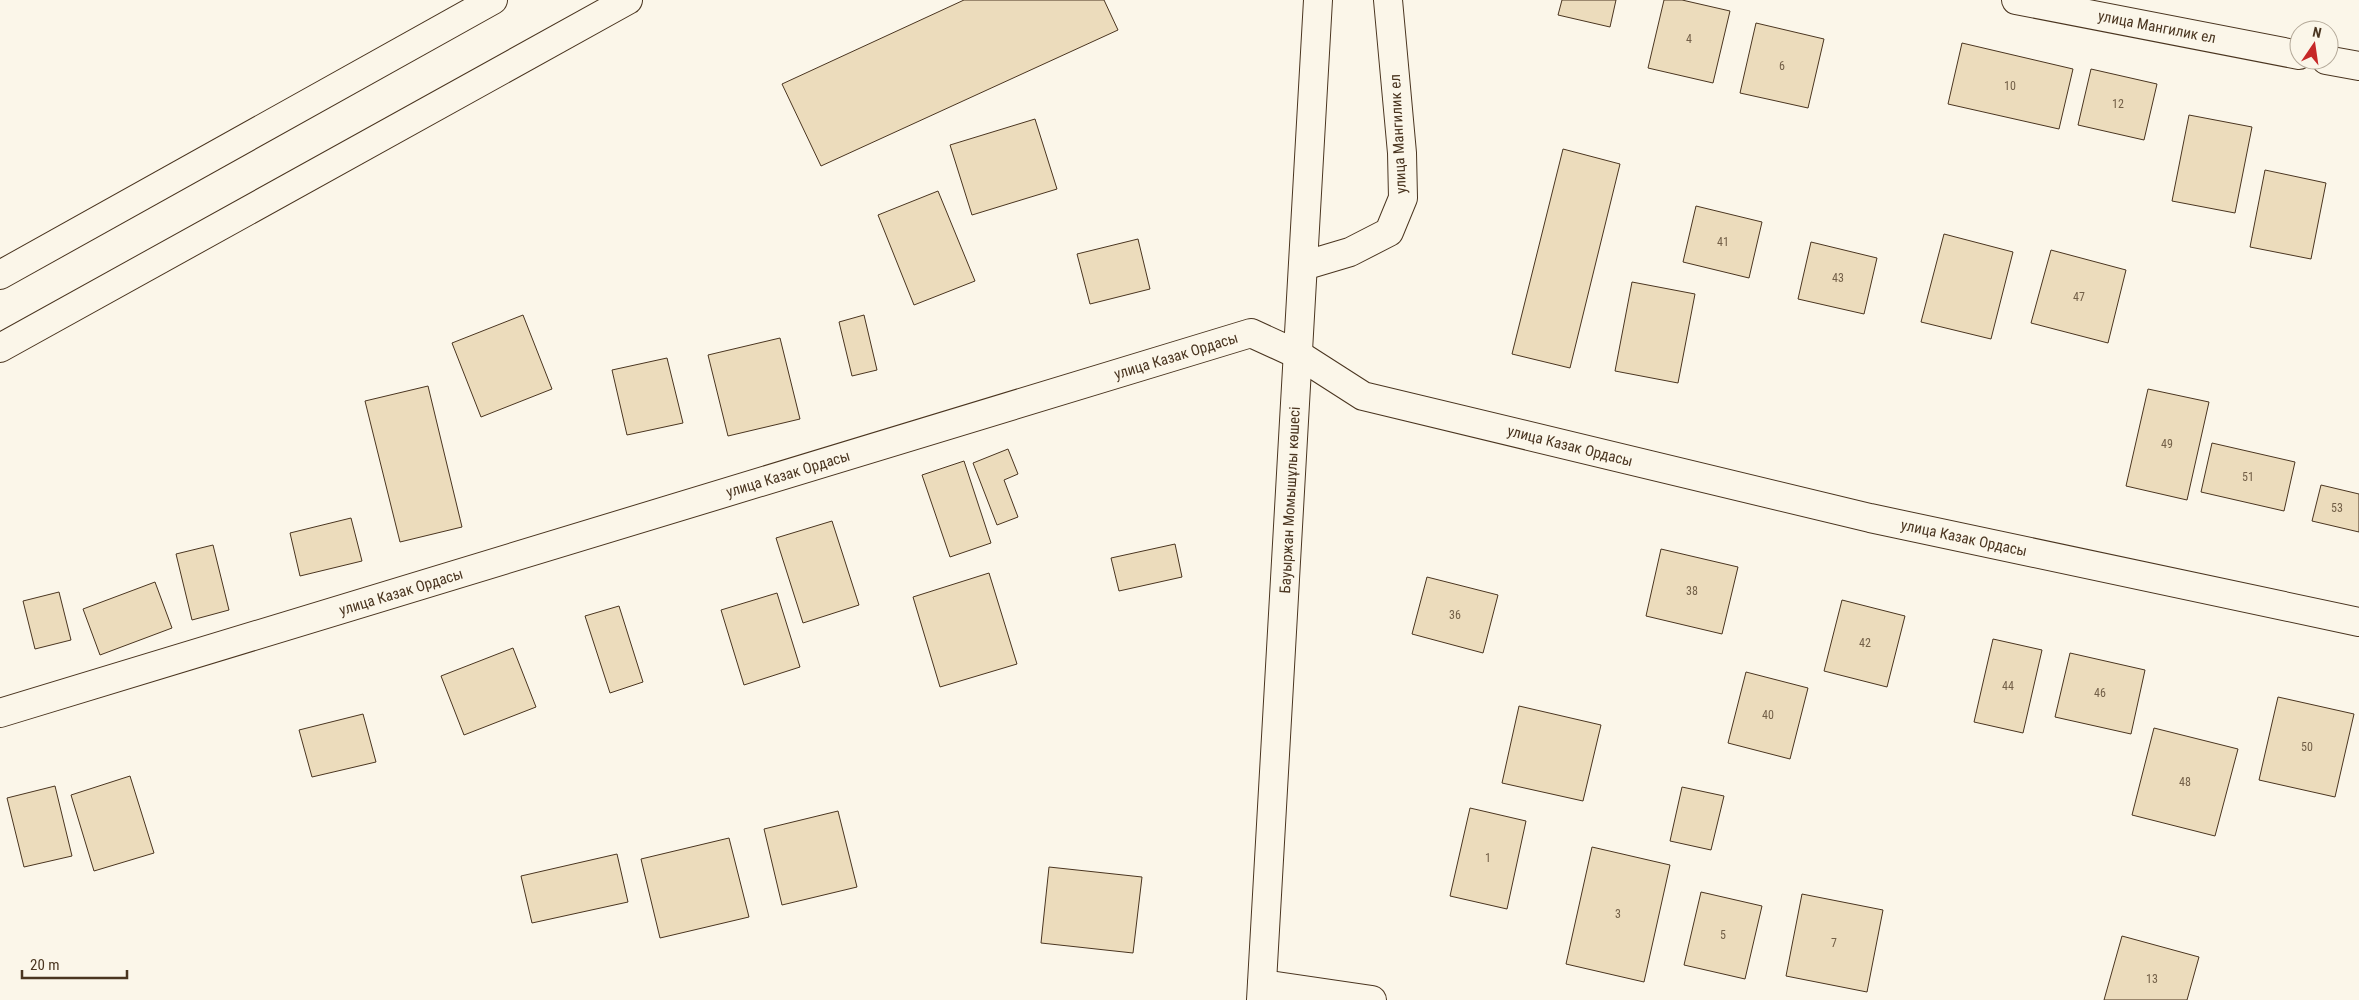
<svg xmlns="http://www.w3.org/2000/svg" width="2359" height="1000" font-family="'Roboto Condensed',sans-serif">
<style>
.building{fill:#ecdcbc;stroke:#4a3520}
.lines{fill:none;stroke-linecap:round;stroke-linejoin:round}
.minor-casing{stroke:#4a3520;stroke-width:30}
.highway-casing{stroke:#4a3520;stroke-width:30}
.minor{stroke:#fbf6e9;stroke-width:28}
.highway{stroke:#fbf6e9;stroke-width:28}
.labels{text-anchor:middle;stroke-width:4;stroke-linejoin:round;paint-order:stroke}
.number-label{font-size:12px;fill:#725f47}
.street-label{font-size:15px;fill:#4a3520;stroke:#fbf6e9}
</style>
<rect width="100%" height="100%" fill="#fbf6e9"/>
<!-- building -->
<g class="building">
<path d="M964,0h140l14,30 -297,136 -39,-82z"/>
<path d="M1562,0h54l-6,27 -52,-12z"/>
<path d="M1664,0h18l48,11 -17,72 -65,-15z"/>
<path d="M1756,23l68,16 -16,69 -68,-15z"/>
<path d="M1962,43l111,26 -14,60 -111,-25z"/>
<path d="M2091,69l66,15 -13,56 -66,-15z"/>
<path d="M2189,115l63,12 -17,86 -63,-12z"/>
<path d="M1035,119l22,70 -85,26 -22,-70z"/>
<path d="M1563,149l57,15 -50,204 -58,-14z"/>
<path d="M2265,170l61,13 -15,76 -61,-12z"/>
<path d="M938,191l37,90 -61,24 -36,-90z"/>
<path d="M1696,206l66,16 -13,56 -66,-16z"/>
<path d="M1944,234l69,18 -22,87 -70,-17z"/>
<path d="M1138,239l12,50 -60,15 -13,-50z"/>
<path d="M1811,242l66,16 -13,56 -66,-15z"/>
<path d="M2051,250l75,20 -18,73 -77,-20z"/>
<path d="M1632,282l63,12 -17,89 -63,-12z"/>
<path d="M523,315l29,74 -71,28 -29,-74z"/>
<path d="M864,315l13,55 -25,6 -13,-54z"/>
<path d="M780,338l20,81 -72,17 -20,-81z"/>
<path d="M667,358l16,65 -56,12 -15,-65z"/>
<path d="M428,386l34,141 -62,15 -35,-141z"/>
<path d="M2148,389l61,13 -22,98 -61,-14z"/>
<path d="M2212,443l83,19 -11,49 -83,-19z"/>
<path d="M1008,449l10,25 -14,6 14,37 -21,8 -24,-62z"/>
<path d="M964,461l27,82 -41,14 -28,-82z"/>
<path d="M2321,485l38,9v38l-47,-11z"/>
<path d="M351,518l11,43 -62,15 -10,-43z"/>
<path d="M832,521l27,84 -56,18 -27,-85z"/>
<path d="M1175,544l7,33 -63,14 -8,-33z"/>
<path d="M213,545l16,65 -37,10 -16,-66z"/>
<path d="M1661,549l77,18 -16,67 -76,-18z"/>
<path d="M989,573l28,91 -77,23 -27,-90z"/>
<path d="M1427,577l71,18 -15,58 -71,-19z"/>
<path d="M155,582l17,46 -72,27 -17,-46z"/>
<path d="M59,592l12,48 -36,9 -12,-48z"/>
<path d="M777,593l23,74 -56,18 -23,-75z"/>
<path d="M1842,600l63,16 -18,71 -63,-16z"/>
<path d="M619,606l24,76 -33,11 -25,-77z"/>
<path d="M1993,639l49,11 -19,83 -49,-11z"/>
<path d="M513,648l23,59 -72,28 -23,-59z"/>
<path d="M2070,653l75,17 -14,64 -76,-17z"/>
<path d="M1746,672l62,16 -18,71 -62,-16z"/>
<path d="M2278,697l76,17 -19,83 -76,-17z"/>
<path d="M1519,706l82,19 -18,76 -81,-18z"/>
<path d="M363,714l13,48 -64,15 -13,-47z"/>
<path d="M2154,728l84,21 -23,87 -83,-21z"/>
<path d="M130,776l24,77 -60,18 -23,-76z"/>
<path d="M55,786l17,70 -48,11 -17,-69z"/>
<path d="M1682,787l42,9 -13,54 -41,-9z"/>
<path d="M1470,808l56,13 -19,88 -57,-13z"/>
<path d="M838,811l19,76 -75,18 -18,-76z"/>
<path d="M729,838l20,79 -89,21 -19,-79z"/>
<path d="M1592,847l78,18 -26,117 -78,-18z"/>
<path d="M617,854l11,48 -96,21 -11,-47z"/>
<path d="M1049,867l93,10 -9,76 -92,-10z"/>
<path d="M1701,892l61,14 -17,73 -61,-14z"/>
<path d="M1802,894l81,16 -16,82 -81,-16z"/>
<path d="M2122,936l77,21 -12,43h-83z"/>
</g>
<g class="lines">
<!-- minor casing -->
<g class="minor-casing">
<g id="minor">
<path d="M2016,0l283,55"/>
<path d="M2326,60l33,6"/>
<path d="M1303,266l47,-14 39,-20 14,-34 -1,-45 -14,-153"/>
<path d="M0,713l1251,-380 48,22 64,41 507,122 489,104"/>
<path d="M1262,984l110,16"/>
<path d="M1261,1000l57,-1000"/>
</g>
</g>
<!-- highway casing -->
<g class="highway-casing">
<g id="highway">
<path d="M0,275l493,-275"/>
<path d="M0,348l628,-348"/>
</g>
</g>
<!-- minor -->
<use href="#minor" class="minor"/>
<!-- highway -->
<use href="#highway" class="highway"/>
</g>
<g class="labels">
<!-- number labels -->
<g class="number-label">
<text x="1689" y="43">4</text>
<text x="1782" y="70">6</text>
<text x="2010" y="90">10</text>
<text x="2118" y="108">12</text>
<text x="1723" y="246">41</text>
<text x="1838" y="282">43</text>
<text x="2079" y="301">47</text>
<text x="2167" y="448">49</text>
<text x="2248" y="481">51</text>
<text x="2337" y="512">53</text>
<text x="1692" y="595">38</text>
<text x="1455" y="619">36</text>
<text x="1865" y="647">42</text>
<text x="2008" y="690">44</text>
<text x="2100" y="697">46</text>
<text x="1768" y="719">40</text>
<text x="2307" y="751">50</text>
<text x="2185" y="786">48</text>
<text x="1488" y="862">1</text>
<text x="1618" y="918">3</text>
<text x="1723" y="939">5</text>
<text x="1834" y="947">7</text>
<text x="2152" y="983">13</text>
</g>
<!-- street labels -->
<g class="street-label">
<text transform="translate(2157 27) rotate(11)" y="5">улица Мангилик ел</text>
<text transform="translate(1398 134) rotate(-93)" y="5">улица Мангилик ел</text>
<text transform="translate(1176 356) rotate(-17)" y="5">улица Казак Ордасы</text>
<text transform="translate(1570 446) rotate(14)" y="5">улица Казак Ордасы</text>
<text transform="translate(788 474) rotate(-17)" y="5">улица Казак Ордасы</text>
<text transform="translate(1290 500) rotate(-87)" y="5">Бауыржан Момышұлы көшесі</text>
<text transform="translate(1964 538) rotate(12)" y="5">улица Казак Ордасы</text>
<text transform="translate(401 592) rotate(-17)" y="5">улица Казак Ордасы</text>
</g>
</g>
<!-- north arrow -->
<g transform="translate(2314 45) rotate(13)"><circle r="24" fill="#fbf6e9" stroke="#b4a999"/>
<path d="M0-4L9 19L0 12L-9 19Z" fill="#c62828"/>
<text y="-8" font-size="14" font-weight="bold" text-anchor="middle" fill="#4a3520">N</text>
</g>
<!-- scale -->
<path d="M22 970v8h105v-8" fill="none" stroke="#4a3520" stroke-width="2.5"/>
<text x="30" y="970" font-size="15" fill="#4a3520" stroke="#fbf6e9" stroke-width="4" paint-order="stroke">20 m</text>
</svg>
